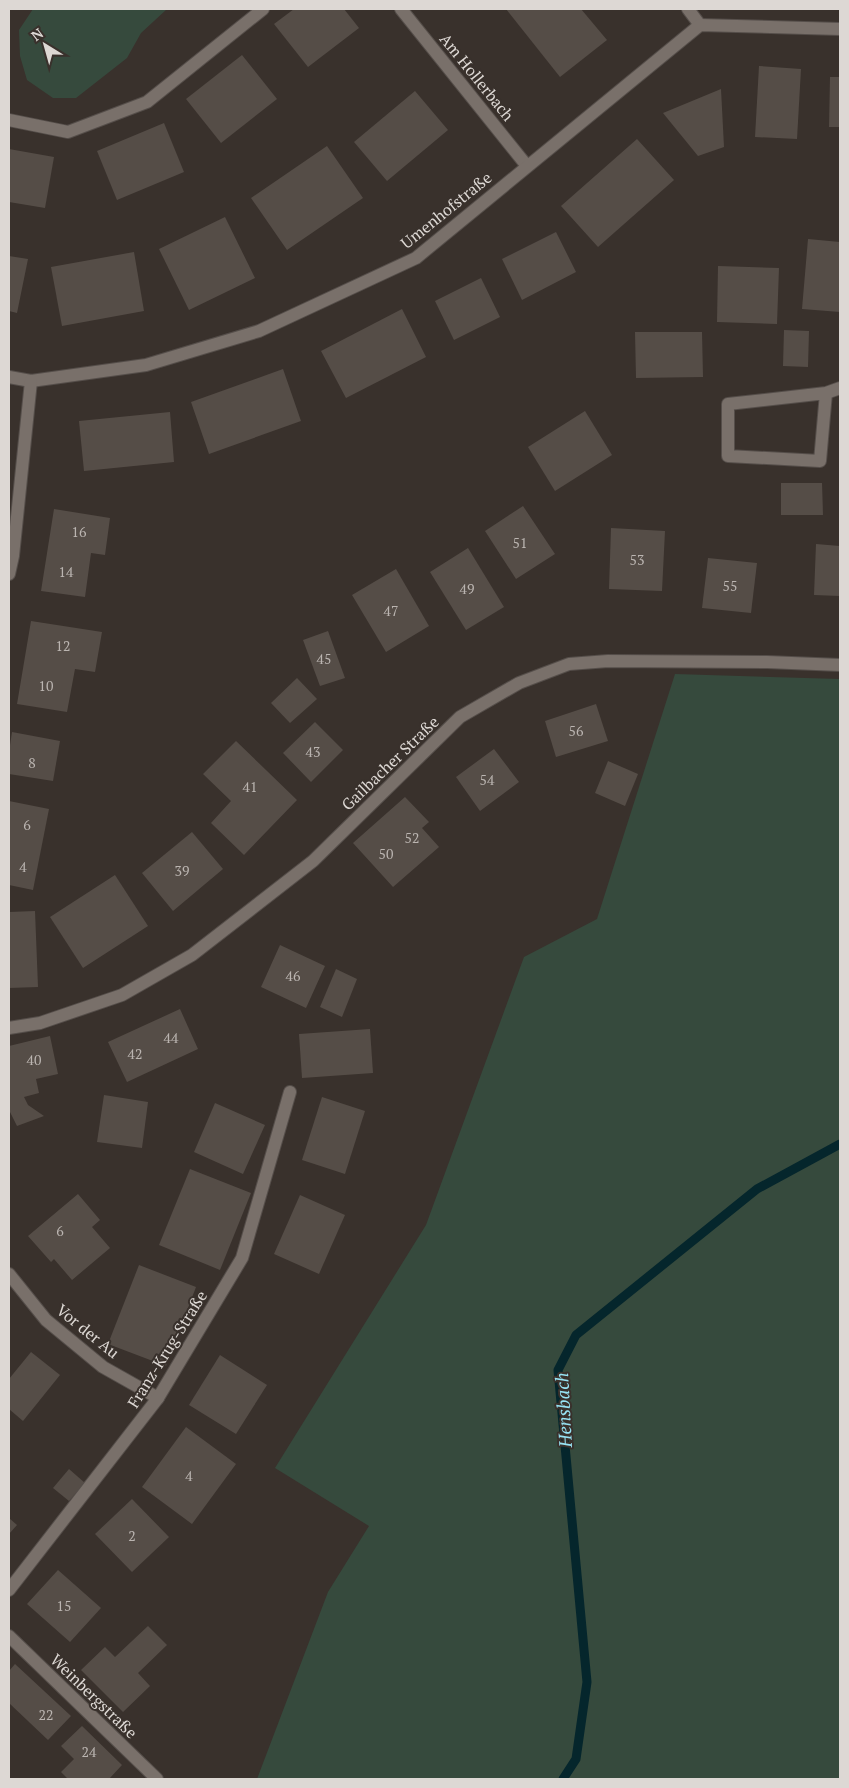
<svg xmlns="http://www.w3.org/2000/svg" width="849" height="1788" font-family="'PT Serif',serif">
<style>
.green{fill:#364a3d}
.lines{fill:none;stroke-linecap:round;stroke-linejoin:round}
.stream{stroke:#05262c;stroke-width:9}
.building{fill:#554d47}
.minor-casing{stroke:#554e4a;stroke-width:14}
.tertiary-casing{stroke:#554e4a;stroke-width:14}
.minor{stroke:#79706a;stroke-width:12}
.tertiary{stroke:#79706a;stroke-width:12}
.labels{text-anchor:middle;stroke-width:4;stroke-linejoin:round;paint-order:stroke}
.number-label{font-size:14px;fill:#bbb5b1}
.street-label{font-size:16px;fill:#ddd8d4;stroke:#39312c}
.water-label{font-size:18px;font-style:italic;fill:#97e3f4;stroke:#39312c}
</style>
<rect width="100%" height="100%" fill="#39312c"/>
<!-- green -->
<g class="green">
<path d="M33,9h134l-26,24 -14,25 -51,40h-23l-26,-18 -7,-24 -1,-26z"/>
<path d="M675,674l165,5v1100h-583l71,-187 41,-66 -94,-58 151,-243 98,-268 73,-38z"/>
</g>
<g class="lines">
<!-- stream -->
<path class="stream" d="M563,1779l13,-20 11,-77 -29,-312 18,-35 181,-146 83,-45"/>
</g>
<!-- building -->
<g class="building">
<path d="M294,9h50l15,19 -51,39 -34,-43z"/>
<path d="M506,9h75l26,31 -47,37z"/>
<path d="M242,55l35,44 -56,44 -35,-44z"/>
<path d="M759,66l42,3 -4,70 -42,-2z"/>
<path d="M830,77h10v50h-11z"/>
<path d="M721,89l3,58 -26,9 -35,-43z"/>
<path d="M415,91l33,39 -61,51 -33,-39z"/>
<path d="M164,123l20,49 -67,28 -20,-49z"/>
<path d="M637,139l37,41 -76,67 -37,-41z"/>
<path d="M327,146l36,52 -76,52 -36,-52z"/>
<path d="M9,149l45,8 -9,51 -36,-6z"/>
<path d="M225,217l30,61 -66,32 -30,-61z"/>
<path d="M556,232l20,40 -54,28 -20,-41z"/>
<path d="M808,239l32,3v70l-38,-3z"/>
<path d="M134,252l10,59 -82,15 -11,-59z"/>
<path d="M9,256l19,3 -11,54 -8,-2z"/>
<path d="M718,266l61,2 -2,56 -60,-2z"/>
<path d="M481,278l19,39 -46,23 -19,-39z"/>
<path d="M402,309l24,48 -80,41 -25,-47z"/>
<path d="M784,330l25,1 -1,36 -25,-1z"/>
<path d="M635,332h67l1,45 -67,1z"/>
<path d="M283,369l18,52 -92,33 -18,-52z"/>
<path d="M585,411l27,44 -57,36 -27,-44z"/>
<path d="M170,412l4,50 -90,9 -5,-50z"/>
<path d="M781,483h41l1,32h-42z"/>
<path d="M523,506l32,48 -39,25 -31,-48z"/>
<path d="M54,509l56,9 -5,37 -14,-2 -6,44 -44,-6z"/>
<path d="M611,528l54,3 -3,60 -53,-2z"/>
<path d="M816,544l24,2v50l-26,-1z"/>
<path d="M468,548l36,59 -38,23 -36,-58z"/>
<path d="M708,558l49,5 -6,50 -49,-5z"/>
<path d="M396,569l33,57 -43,26 -34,-57z"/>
<path d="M31,621l71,11 -7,40 -20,-3 -8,43 -50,-8z"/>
<path d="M328,631l17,47 -25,8 -17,-46z"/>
<path d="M297,678l20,21 -27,24 -19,-20z"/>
<path d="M596,704l12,37 -52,16 -11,-36z"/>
<path d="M315,722l28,28 -32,32 -28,-29z"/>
<path d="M12,732l48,9 -7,40 -44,-7v-22z"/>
<path d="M236,741l61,59 -53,55 -33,-32 20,-22 -28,-27z"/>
<path d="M494,749l25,33 -39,29 -24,-34z"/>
<path d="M608,761l30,13 -13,32 -30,-13z"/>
<path d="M405,797l24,25 -7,6 17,19 -46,40 -40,-44z"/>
<path d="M9,801l40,8 -16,81 -24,-5z"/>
<path d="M192,832l31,37 -50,42 -31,-38z"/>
<path d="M115,875l33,51 -65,42 -33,-51z"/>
<path d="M35,911l3,76 -29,1v-76z"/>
<path d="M280,945l45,21 -19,42 -45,-21z"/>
<path d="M336,969l21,10 -15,38 -22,-10z"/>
<path d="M180,1009l18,40 -71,33 -19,-40z"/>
<path d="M370,1029l3,44 -71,5 -3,-44z"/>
<path d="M50,1036l8,38 -22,5 3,14 -15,4 4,8 16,11 -27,10 -8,-16v-64z"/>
<path d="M104,1095l44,7 -6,46 -45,-6z"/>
<path d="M322,1097l43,14 -20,63 -43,-14z"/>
<path d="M215,1103l50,22 -22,49 -49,-22z"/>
<path d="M190,1169l61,24 -31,77 -61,-25z"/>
<path d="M78,1194l22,26 -8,7 18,21 -38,32 -18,-21 -3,3 -23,-26z"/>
<path d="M300,1195l45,20 -26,59 -45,-20z"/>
<path d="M139,1265l57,22 -30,79 -58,-22z"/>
<path d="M31,1352l29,23 -37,46 -14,-12v-30z"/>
<path d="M220,1355l47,30 -31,49 -47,-29z"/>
<path d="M186,1427l50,37 -44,60 -50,-37z"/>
<path d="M69,1469l16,14 -16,18 -16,-13z"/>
<path d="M132,1499l37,38 -37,35 -37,-38z"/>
<path d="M9,1518l8,7 -8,9z"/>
<path d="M58,1570l43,38 -31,34 -43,-38z"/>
<path d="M148,1626l19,19 -29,28 12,13 -27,26 -42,-42 24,-23 10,10z"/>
<path d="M15,1664l56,52 -23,24 -39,-37v-32z"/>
<path d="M82,1726l40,39 -13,14h-41l-7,-7 13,-13 -13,-13z"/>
</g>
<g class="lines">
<!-- minor casing -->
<g class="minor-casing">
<g id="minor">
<path d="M401,9l126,157"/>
<path d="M688,9l12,16"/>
<path d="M9,120l59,12 79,-30 116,-93"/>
<path d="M9,377l22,4 115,-16 113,-34 157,-73 284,-233 140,4"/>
<path d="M826,393l-6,68 -92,-5v-52l98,-11 14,-5"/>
<path d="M9,574l4,-18 18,-175"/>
<path d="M9,1274l37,46 57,47 55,31"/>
<path d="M9,1590l149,-192 84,-140 48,-166"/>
<path d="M9,1636l148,143"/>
</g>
</g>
<!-- tertiary casing -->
<g class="tertiary-casing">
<path id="tertiary" d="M9,1028l31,-5 82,-28 70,-40 121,-94 147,-144 59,-34 50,-19 39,-3 159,1 73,3"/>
</g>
<!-- minor -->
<use href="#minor" class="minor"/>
<!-- tertiary -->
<use href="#tertiary" class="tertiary"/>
</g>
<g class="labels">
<!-- number labels -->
<g class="number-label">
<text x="79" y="537">16</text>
<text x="520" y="548">51</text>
<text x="637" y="565">53</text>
<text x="66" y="577">14</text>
<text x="730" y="591">55</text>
<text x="467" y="594">49</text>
<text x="391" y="616">47</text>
<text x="63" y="651">12</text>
<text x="324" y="664">45</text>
<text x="46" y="691">10</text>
<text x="576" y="736">56</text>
<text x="313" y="757">43</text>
<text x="32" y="768">8</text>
<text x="487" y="785">54</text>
<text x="250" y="792">41</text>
<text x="27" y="830">6</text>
<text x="412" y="843">52</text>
<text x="386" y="859">50</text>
<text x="23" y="872">4</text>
<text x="182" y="876">39</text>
<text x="293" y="981">46</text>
<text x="171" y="1043">44</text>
<text x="135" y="1059">42</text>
<text x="34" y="1065">40</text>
<text x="60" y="1236">6</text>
<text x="189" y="1481">4</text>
<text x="132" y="1541">2</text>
<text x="64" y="1611">15</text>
<text x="46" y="1720">22</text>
<text x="89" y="1757">24</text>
</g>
<!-- street labels -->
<g class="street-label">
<text transform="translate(477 77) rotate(51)" y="6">Am Hollerbach</text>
<text transform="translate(446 210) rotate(-39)" y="6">Umenhofstraße</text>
<text transform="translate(390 763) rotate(-44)" y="6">Gailbacher Straße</text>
<text transform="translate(88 1331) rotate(39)" y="6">Vor der Au</text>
<text transform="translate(167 1349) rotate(-58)" y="6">Franz-Krug-Straße</text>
<text transform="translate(94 1696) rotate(44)" y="6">Weinbergstraße</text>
</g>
<!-- water labels -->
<g class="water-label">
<text transform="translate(564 1410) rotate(-93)" y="6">Hensbach</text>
</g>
</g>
<!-- border -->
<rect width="849" height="1788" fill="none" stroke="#ddd8d4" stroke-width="20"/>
<!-- north arrow -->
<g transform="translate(45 45) rotate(323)" stroke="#39312c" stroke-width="4" paint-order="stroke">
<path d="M0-4L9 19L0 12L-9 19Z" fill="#ddd8d4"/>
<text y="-8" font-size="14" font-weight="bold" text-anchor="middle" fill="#ddd8d4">N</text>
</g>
</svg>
